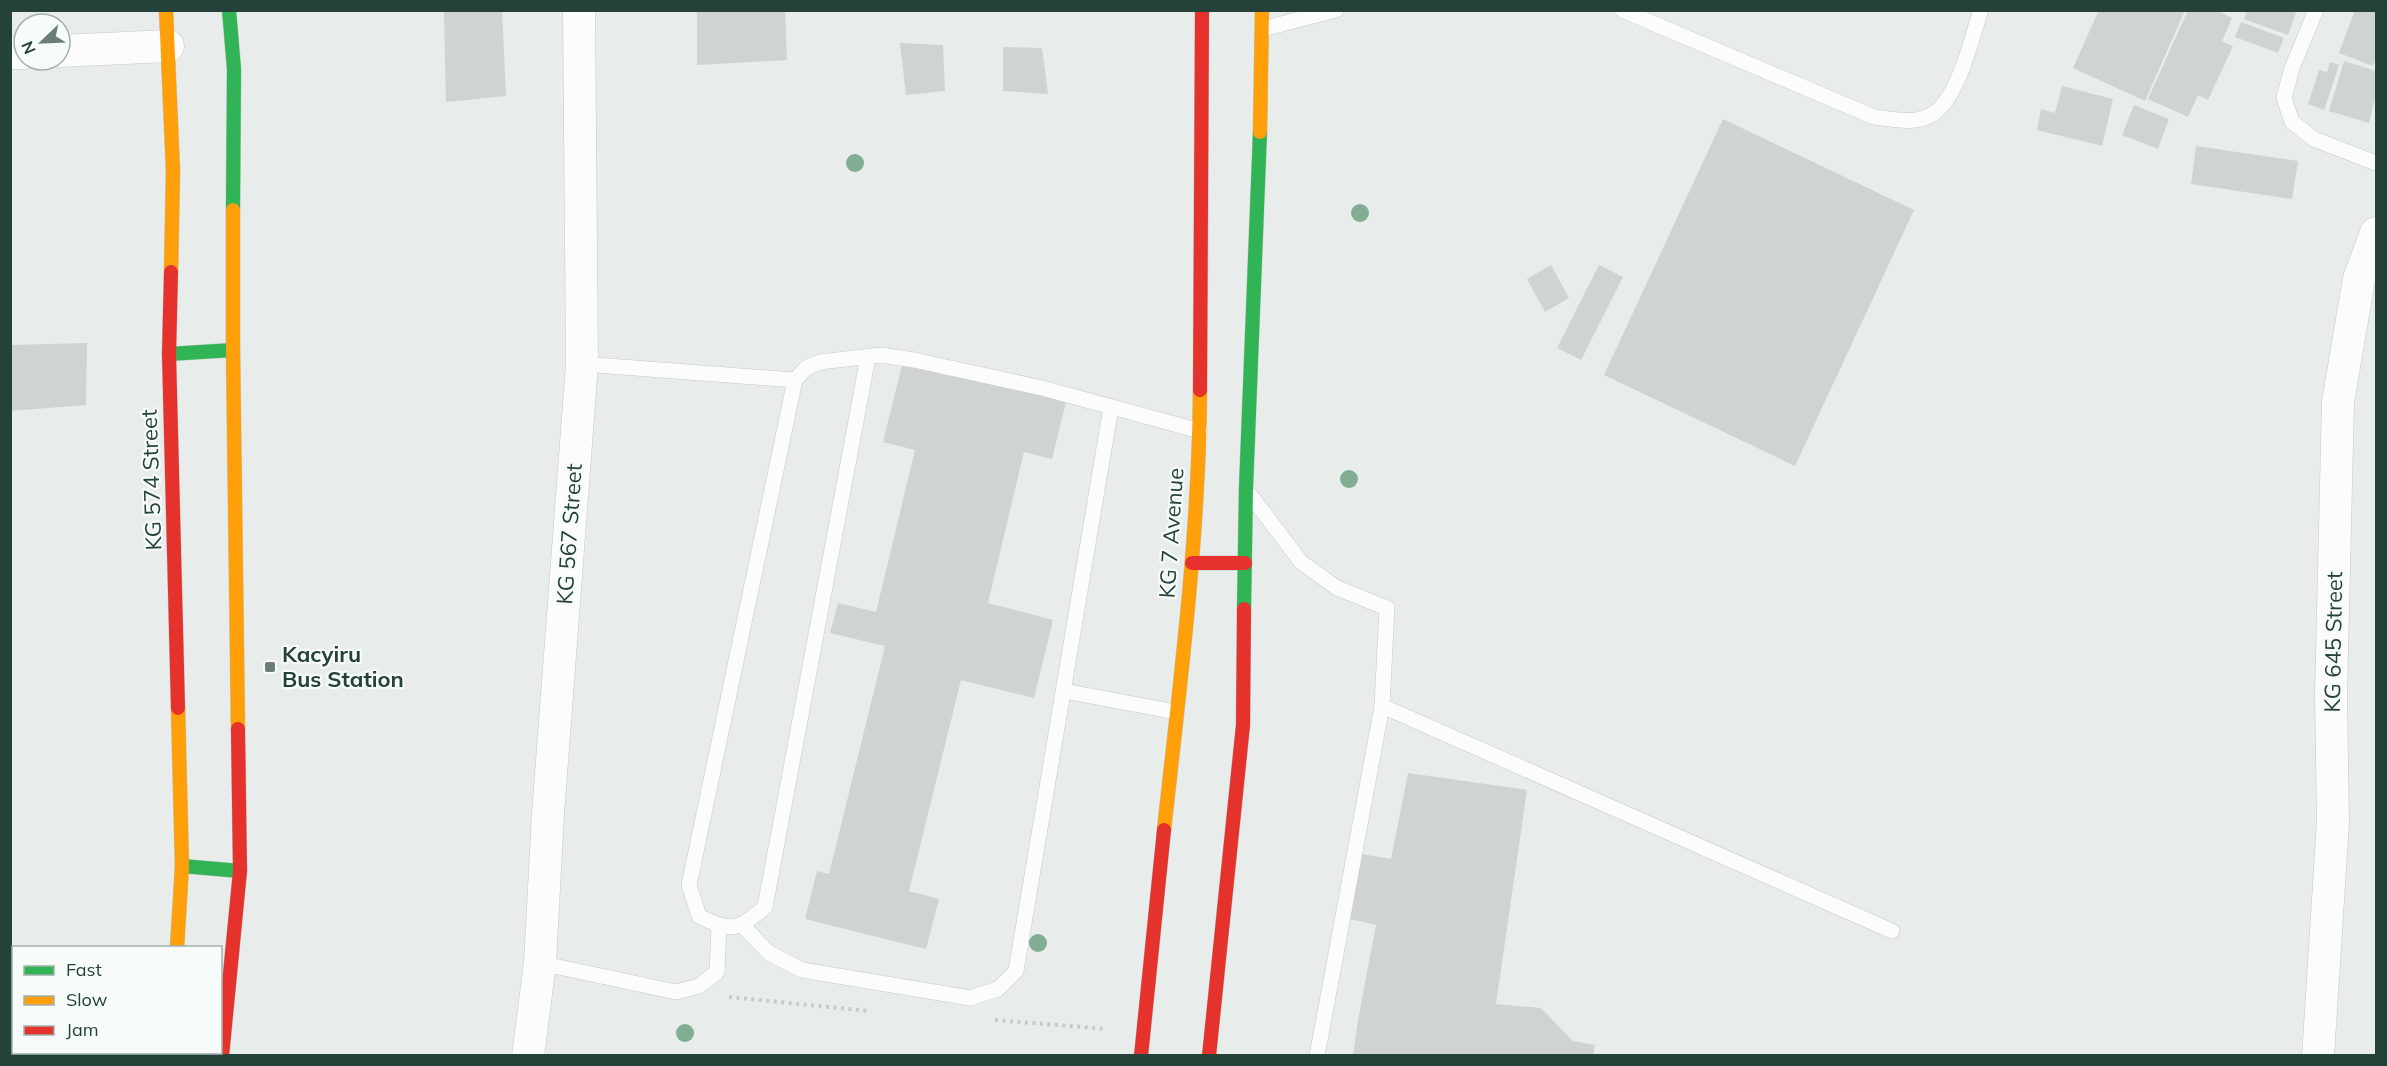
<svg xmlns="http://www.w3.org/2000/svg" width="2387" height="1066" font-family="Mulish,sans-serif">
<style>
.building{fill:#cfd4d2}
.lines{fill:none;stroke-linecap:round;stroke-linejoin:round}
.lane-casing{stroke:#c5cac8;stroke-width:16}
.street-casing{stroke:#c5cac8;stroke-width:33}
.fast-casing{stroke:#c3cbc8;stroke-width:15}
.slow-casing{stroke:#c3cbc8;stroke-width:15}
.jam-casing{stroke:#c3cbc8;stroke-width:15}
.path{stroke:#c3ccca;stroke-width:4;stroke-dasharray:3 4.5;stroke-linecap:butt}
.lane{stroke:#fcfcfc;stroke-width:15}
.street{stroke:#fcfcfc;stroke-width:32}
.fast{stroke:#30b455;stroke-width:14}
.slow{stroke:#ff9f0a;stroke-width:14}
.jam{stroke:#e5322d;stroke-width:14}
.tree{fill:#81ae93}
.poi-dot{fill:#697e78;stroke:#f7fbf9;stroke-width:2}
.labels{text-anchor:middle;stroke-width:4.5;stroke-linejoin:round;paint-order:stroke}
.street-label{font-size:22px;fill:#24423a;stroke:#f7fbf9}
.poi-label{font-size:22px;font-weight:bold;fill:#24423a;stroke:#f7fbf9;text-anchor:start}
</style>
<rect width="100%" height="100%" fill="#e8edeb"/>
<!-- building -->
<g class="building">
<path d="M451,10h51l4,86 -60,6 -2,-90z"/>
<path d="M697,10h88l2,50 -90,5z"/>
<path d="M2099,10h86l-40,91 -72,-33z"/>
<path d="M2188,10h28l16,8 -10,23 11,5 -25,54 -10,-5 -10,22 -40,-18z"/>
<path d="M2247,10h50l-9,25 -44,-16z"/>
<path d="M2355,10h21v46l-3,10 -34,-13z"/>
<path d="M2241,22l43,16 -6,15 -43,-16z"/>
<path d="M900,43l43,2 2,46 -39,4z"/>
<path d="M1003,47l39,1 6,46 -45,-3z"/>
<path d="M2344,61l32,10v23l-7,29 -40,-12z"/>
<path d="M2330,62l9,3 -15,45 -16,-6 11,-34 8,2z"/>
<path d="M2062,86l51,13 -11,47 -65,-16 4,-21 14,4z"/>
<path d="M2134,105l35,14 -11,30 -36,-14z"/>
<path d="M1723,119l191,91 -119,256 -191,-91z"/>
<path d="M2196,146l102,15 -6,38 -101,-15z"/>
<path d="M1551,265l18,33 -24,14 -18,-33z"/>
<path d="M1599,265l24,12 -42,83 -24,-12z"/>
<path d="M87,343l-1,62 -76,6v-66z"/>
<path d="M903,361l163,41 -14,57 -28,-7 -36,151 65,17 -19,78 -73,-18 -52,211 30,8 -13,50 -121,-30 12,-48 12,3 56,-228 -55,-13 8,-30 38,9 39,-162 -32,-8z"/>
<path d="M1408,773l119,17 -31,214 45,4 32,33 22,4 -2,11h-240l5,-36 18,-95 -30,-7 10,-65 35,6z"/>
</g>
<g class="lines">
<!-- lane casing -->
<g class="lane-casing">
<g id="lane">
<path d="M1622,10l252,107c18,2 43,8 59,-3 26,-18 38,-74 48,-104"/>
<path d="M2316,10l-24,58 -8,30 8,24 22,17 62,24"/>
<path d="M1262,29l74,-19"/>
<path d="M868,357l-103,550c-27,23 -34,26 -66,9l-10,-31 106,-505 11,-12 14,-6 61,-7 33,5 128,28 158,43"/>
<path d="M582,364l213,16"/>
<path d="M1251,496l50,66 36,26 50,20 -5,98 -65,350"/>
<path d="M1064,691l112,21"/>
<path d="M1382,706l510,225"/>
<path d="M743,926l26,27 33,17 168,28 28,-9 18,-18 95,-564"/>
<path d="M540,963l136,29 23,-6 18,-14 2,-46"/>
</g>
</g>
<!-- street casing -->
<g class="street-casing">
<g id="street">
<path d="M60,51l108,-5"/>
<path d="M10,53h14"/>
<path d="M10,982l4,1"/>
<path d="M528,1056l12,-93 8,-149 34,-450 -3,-354"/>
<path d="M2318,1056l15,-234 -2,-127 7,-293 21,-123 17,-46"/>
</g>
</g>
<!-- fast casing -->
<g class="fast-casing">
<g id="fast">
<path d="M229,10l5,59 -1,141"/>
<path d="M169,354l64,-4"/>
<path d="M1244,609l2,-121 14,-356"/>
<path d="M182,866l58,5"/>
</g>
</g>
<!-- slow casing -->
<g class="slow-casing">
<g id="slow">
<path d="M166,10l7,161 -2,101"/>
<path d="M1260,132l2,-122"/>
<path d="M233,210v140l5,379"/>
<path d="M1164,830c16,-146 35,-293 36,-440"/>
<path d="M177,948l5,-82 -4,-158"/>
<path d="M170,1056l1,-4"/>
</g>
</g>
<!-- jam casing -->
<g class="jam-casing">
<g id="jam">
<path d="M171,272l-2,82 9,354"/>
<path d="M1200,390l2,-380"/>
<path d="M1192,563h53"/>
<path d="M222,1056l18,-185 -2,-142"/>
<path d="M1141,1056l23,-226"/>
<path d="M1209,1056l34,-331 1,-116"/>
</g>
</g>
<!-- path -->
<g class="path">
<path d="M729,997l139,14"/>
<path d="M995,1020l112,9"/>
</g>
<!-- lane -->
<use href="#lane" class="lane"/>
<!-- street -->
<use href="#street" class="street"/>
<!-- fast -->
<use href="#fast" class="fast"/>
<!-- slow -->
<use href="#slow" class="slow"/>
<!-- jam -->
<use href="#jam" class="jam"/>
</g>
<!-- trees -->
<g class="tree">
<circle cx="855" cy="163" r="9"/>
<circle cx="1360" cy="213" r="9"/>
<circle cx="1349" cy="479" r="9"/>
<circle cx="1038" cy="943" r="9"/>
<circle cx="685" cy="1033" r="9"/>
</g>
<!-- markers -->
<rect class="poi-dot" x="264" y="661" width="12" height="12" rx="3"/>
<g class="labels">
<!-- street labels -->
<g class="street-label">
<text transform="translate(151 480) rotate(-92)" y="8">KG 574 Street</text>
<text transform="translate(1171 533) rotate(-86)" y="8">KG 7 Avenue</text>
<text transform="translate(569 534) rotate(-86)" y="8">KG 567 Street</text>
<text transform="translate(2333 642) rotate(-89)" y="8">KG 645 Street</text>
</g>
<!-- poi labels -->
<g class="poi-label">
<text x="282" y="662">Kacyiru<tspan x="282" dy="25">Bus Station</tspan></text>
</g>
</g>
<!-- border -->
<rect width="2387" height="1066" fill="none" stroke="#24423a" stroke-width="24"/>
<!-- legend -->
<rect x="12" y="946" width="210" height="108" fill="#f7fbf9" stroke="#a3b1ad" stroke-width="1.5"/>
<rect x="24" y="966" width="30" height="9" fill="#30b455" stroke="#a3b1ad" stroke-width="1.5"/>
<text x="66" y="976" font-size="18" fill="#24423a">Fast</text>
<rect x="24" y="996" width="30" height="9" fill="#ff9f0a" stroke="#a3b1ad" stroke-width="1.5"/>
<text x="66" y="1006" font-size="18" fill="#24423a">Slow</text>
<rect x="24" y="1026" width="30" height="9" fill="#e5322d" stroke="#a3b1ad" stroke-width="1.5"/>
<text x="66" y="1036" font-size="18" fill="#24423a">Jam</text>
<!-- north arrow -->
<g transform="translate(42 42) rotate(247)"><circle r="28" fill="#f7fbf9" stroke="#a3b1ad" stroke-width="1.5"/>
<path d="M0-4.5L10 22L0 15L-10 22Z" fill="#697e78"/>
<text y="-9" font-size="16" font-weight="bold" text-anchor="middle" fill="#24423a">N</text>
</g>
</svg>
